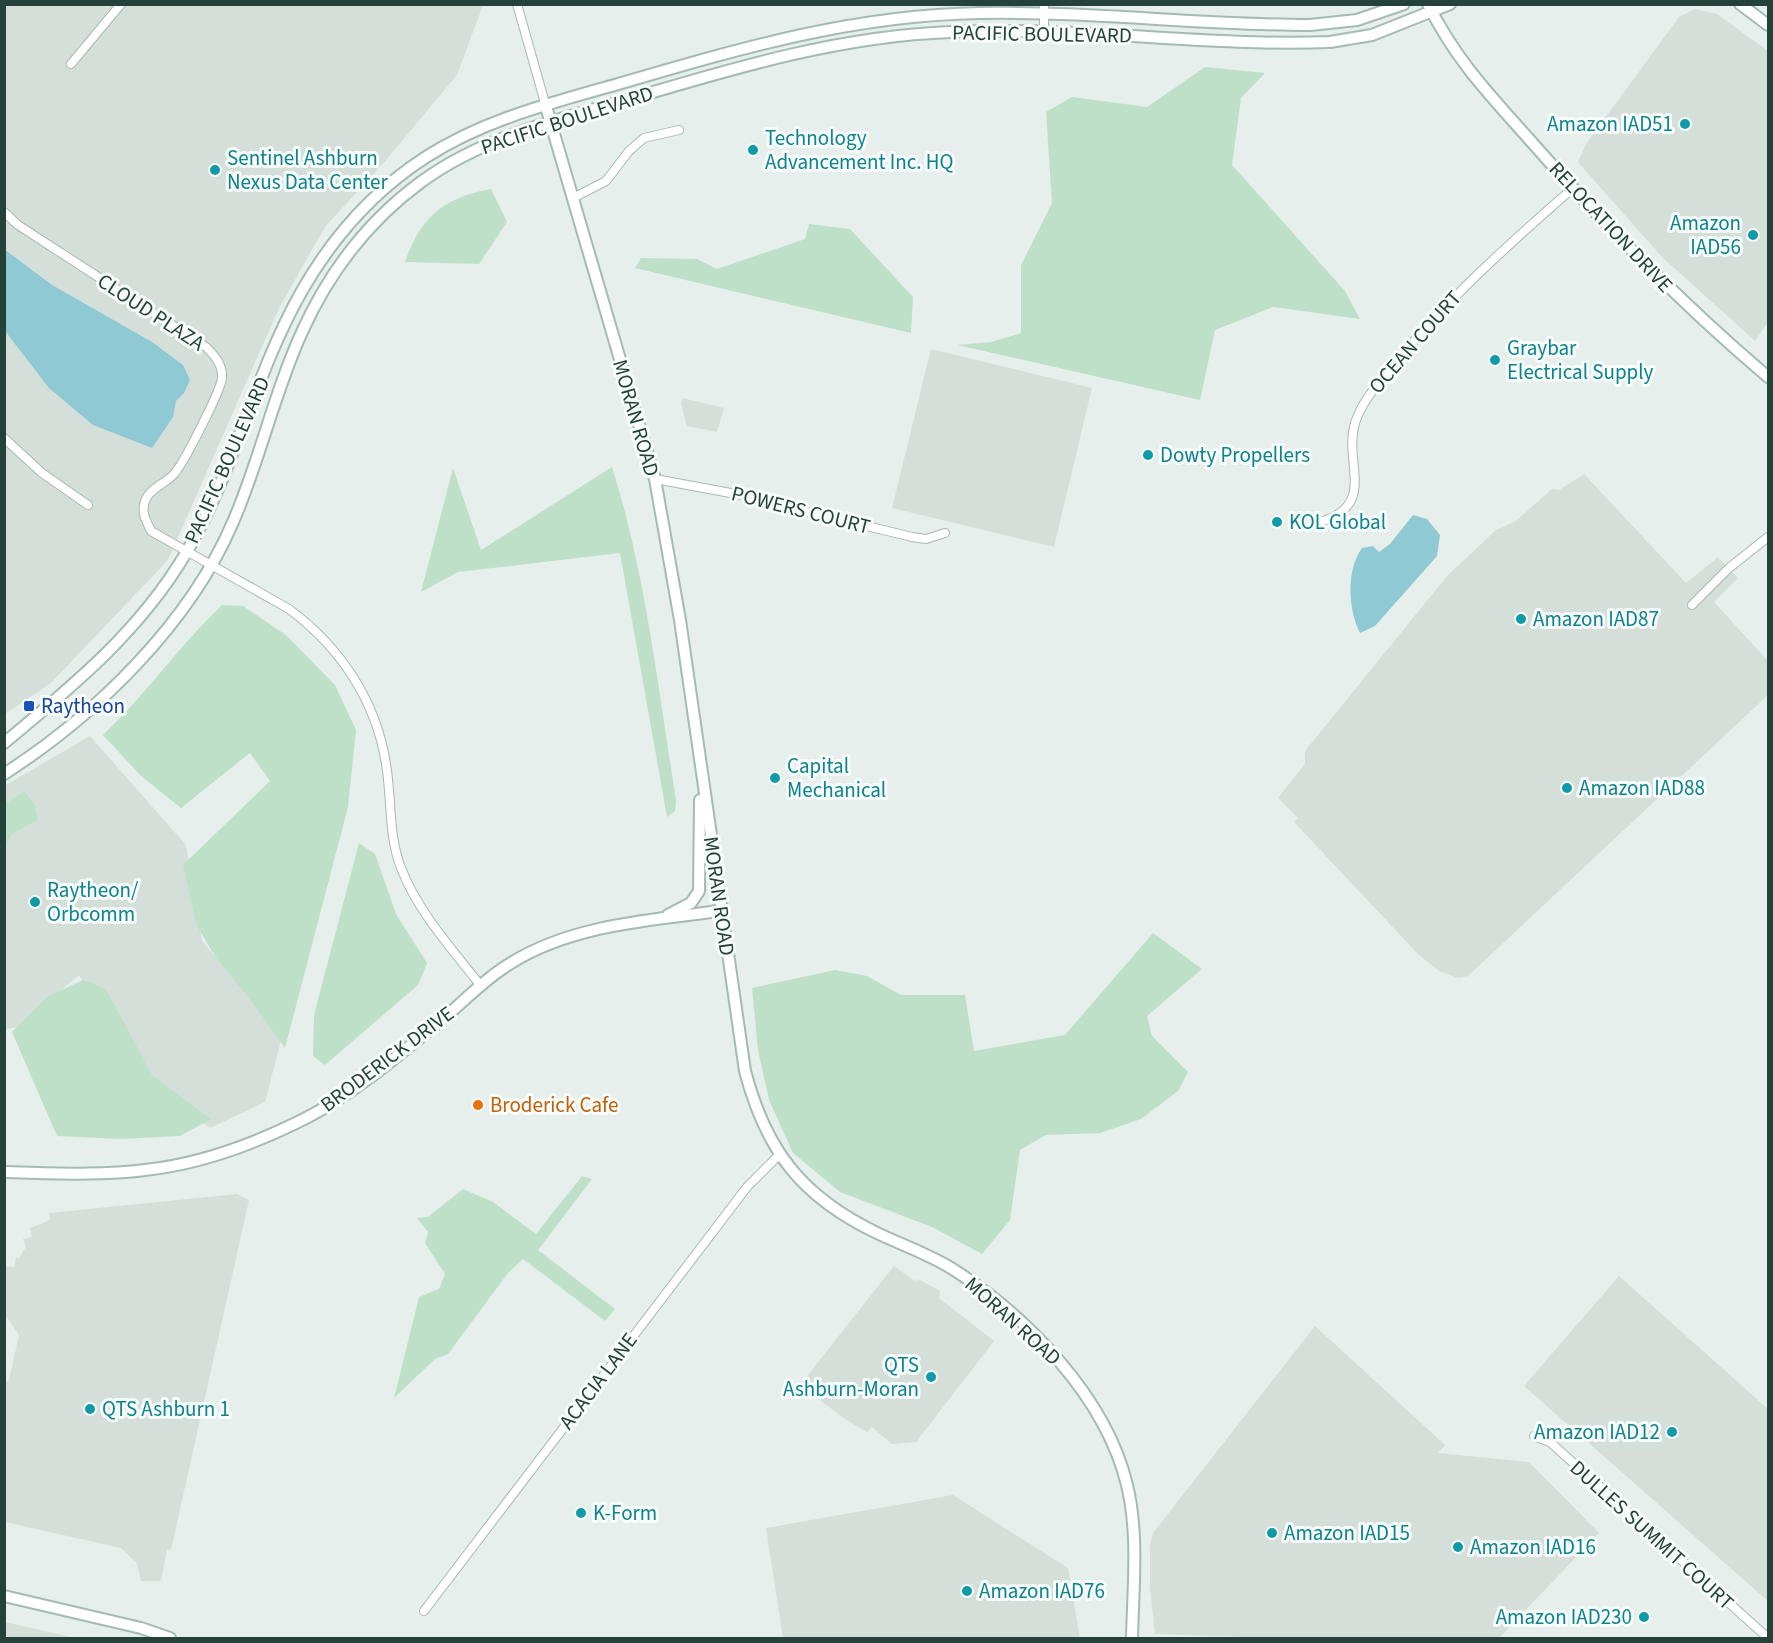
<svg xmlns="http://www.w3.org/2000/svg" width="1773" height="1643" font-family="'Source Sans 3',sans-serif">
<style>
.built{fill:#d4dfda}
.green{fill:#bfe0c8}
.water{fill:#8ec9d4}
.lines{fill:none;stroke-linecap:round;stroke-linejoin:round}
.street-casing{stroke:#a8b8b2;stroke-width:10}
.secondary-casing{stroke:#a4bbb3;stroke-width:14}
.street{stroke:#fff;stroke-width:8}
.secondary{stroke:#fff;stroke-width:10}
.culture-dot{fill:#0f9aa8;stroke:#f7fbf9;stroke-width:2}
.transit-dot{fill:#1a4fb4;stroke:#f7fbf9;stroke-width:2}
.food-dot{fill:#e8710a;stroke:#f7fbf9;stroke-width:2}
.labels{text-anchor:middle;stroke-width:6;stroke-linejoin:round;paint-order:stroke}
.street-label{font-size:21px;fill:#24423a;stroke:#f7fbf9}
.culture-label{font-size:21px;fill:#0d838f;stroke:#f7fbf9;text-anchor:start}
.transit-label{font-size:21px;fill:#164399;stroke:#f7fbf9;text-anchor:start}
.food-label{font-size:21px;fill:#c56008;stroke:#f7fbf9;text-anchor:start}
</style>
<rect width="100%" height="100%" fill="#e6efeb"/>
<!-- built -->
<g class="built">
<path d="M5,5h478l-26,70 -70,84 -62,68 -46,81 -111,252 -117,123 -46,31z"/>
<path d="M1695,9l22,5 51,37v271l-13,19 -94,-85 -83,-94 8,-18 93,-127z"/>
<path d="M931,349l161,39 -38,159 -162,-39z"/>
<path d="M682,398l42,10 -7,24 -30,-6 -6,-23z"/>
<path d="M1584,474l102,109 32,-26 20,21 -24,24 54,59v34l-300,281 -10,2 -19,-7 -21,-17 -124,-132 4,-4 -20,-20 27,-34v-13l142,-175 49,-46 20,-9 36,-32 7,1z"/>
<path d="M90,736l96,109 16,96 80,96 -17,65 -55,26 -61,-45 -70,-108 -61,52 -13,2 -1,-243z"/>
<path d="M237,1194l12,6 -78,350 -4,-1 -6,32h-20l-4,-18 -16,-15 -116,-26v-140l4,-2 10,-45 -14,-21v-48l9,1 2,-9h3l7,-11 -3,-8 9,-2 -2,-9 16,-6 4,-3 -1,-6z"/>
<path d="M894,1266l22,16 2,-3 22,12 -1,7 55,43 -78,101 -24,2 -20,-17 -5,5 -22,-13 -45,-34z"/>
<path d="M1619,1276l149,133v192l-244,-215z"/>
<path d="M1315,1326l130,119 -7,8 91,9 70,71 -100,105h-232l-112,-4 -5,-46v-43l3,-12z"/>
<path d="M953,1495l115,73 12,70h-297l-17,-110z"/>
<path d="M4,1622h1l70,16h-70z"/>
</g>
<!-- green -->
<g class="green">
<path d="M1205,67l60,6 -24,25 -9,67 113,126 15,28 -87,-12 -58,23 -15,70 -243,-55 34,-3 30,-9v-68l31,-62 -6,-91 26,-15 75,10z"/>
<path d="M491,189l16,33 -28,42 -74,-2c15,-45 40,-65 86,-73z"/>
<path d="M809,224l41,5 63,68 -2,36 -276,-65 6,-10 56,1 20,10 88,-30z"/>
<path d="M612,467c34,107 46,222 64,333l-1,11 -8,6 -47,-264 -162,19 -37,20 32,-124 28,82z"/>
<path d="M222,605l21,1 43,29 49,50 21,45 -8,77 -63,241 -33,-46 -36,-44 -20,-34 -13,-59 87,-84 -20,-28 -69,55 -40,-32 -38,-41c43,-41 76,-89 119,-130z"/>
<path d="M24,791l11,14 3,15 -26,14 -7,13v-43z"/>
<path d="M359,843l16,11 21,60 31,49 -9,22 -93,80 -12,-9 1,-41z"/>
<path d="M1153,933l49,36 -55,47 5,20 36,36 -10,19 -37,28 -41,14 -54,2 -26,15 -10,70 -28,34 -50,-27 -92,-35 -47,-39 -24,-53 -11,-50 -6,-62 83,-18 32,6 34,19h64l9,56 91,-16z"/>
<path d="M83,980l23,9 46,86 59,44 -31,17 -60,3 -63,-3 -45,-104 36,-36z"/>
<path d="M582,1176l10,3 -54,71 77,59 -10,12 -82,-62 -15,14 -60,81 -13,5 -41,39 25,-101 20,-8 6,-15 -20,-31 3,-11 -11,-14 11,-1 35,-28 30,13 43,32z"/>
</g>
<!-- water -->
<g class="water">
<path d="M4,249l48,36 100,57 31,23 7,15 -6,13 -8,8 -3,16 -21,31 -59,-23 -44,-37 -44,-57z"/>
<path d="M1413,515l14,4 13,16 -3,21 -62,70 -15,7c-12,-24 -14,-63 2,-85l11,-2 6,6 11,-8z"/>
</g>
<g class="lines">
<!-- street casing -->
<g class="street-casing">
<g id="street">
<path d="M517,4l28,99"/>
<path d="M1044,32v-28"/>
<path d="M71,64l50,-60"/>
<path d="M573,198l33,-17 23,-30 15,-13 35,-8"/>
<path d="M4,212l14,13 188,122c9,9 17,18 16,31 -2,15 -37,82 -47,95 -10,12 -28,15 -31,32 -2,10 3,17 7,26l138,78c51,38 87,91 97,155 6,35 2,70 15,104 17,44 51,81 80,118"/>
<path d="M4,438l38,35 46,32"/>
<path d="M655,479l81,15 176,43 14,2 19,-6"/>
<path d="M1320,522c58,-17 23,-59 35,-99 7,-22 23,-39 37,-56 54,-67 117,-123 181,-179"/>
<path d="M1692,605l37,-37 39,-31"/>
<path d="M1534,1436l16,6 218,196"/>
<path d="M424,1611l323,-424 32,-32"/>
</g>
</g>
<!-- secondary casing -->
<g class="secondary-casing">
<g id="secondary">
<path d="M1428,4c27,55 61,90 101,135 74,85 153,165 239,238"/>
<path d="M1740,4l28,21"/>
<path d="M545,103l110,376 25,141 65,451c21,80 57,126 132,162 25,12 51,21 74,35 75,47 155,129 176,217 12,49 6,104 5,153"/>
<path d="M4,743c69,-57 136,-112 182,-190 49,-83 69,-181 117,-264 30,-52 72,-99 123,-132 61,-39 130,-55 199,-75 120,-35 230,-67 355,-69 110,-2 220,12 330,12l47,-5 47,-16"/>
<path d="M4,774c92,-59 186,-151 229,-252 27,-62 41,-129 69,-190 27,-60 66,-111 119,-150 60,-44 132,-61 202,-81 108,-32 215,-65 328,-69 127,-6 253,15 379,10l42,-7 78,-31"/>
<path d="M668,915l23,-12 8,-12 1,-91"/>
<path d="M4,1172c47,1 94,4 141,-2 56,-6 114,-28 163,-53 50,-26 93,-64 136,-99 22,-19 42,-40 67,-55 61,-38 139,-43 209,-52"/>
<path d="M4,1596l137,32 29,10"/>
</g>
</g>
<!-- street -->
<use href="#street" class="street"/>
<!-- secondary -->
<use href="#secondary" class="secondary"/>
</g>
<!-- markers -->
<g class="culture-dot">
<circle cx="1685" cy="124" r="6"/>
<circle cx="753" cy="150" r="6"/>
<circle cx="215" cy="170" r="6"/>
<circle cx="1753" cy="235" r="6"/>
<circle cx="1495" cy="360" r="6"/>
<circle cx="1148" cy="455" r="6"/>
<circle cx="1277" cy="522" r="6"/>
<circle cx="1521" cy="619" r="6"/>
<circle cx="775" cy="778" r="6"/>
<circle cx="1567" cy="788" r="6"/>
<circle cx="35" cy="902" r="6"/>
<circle cx="931" cy="1377" r="6"/>
<circle cx="90" cy="1409" r="6"/>
<circle cx="1672" cy="1432" r="6"/>
<circle cx="581" cy="1513" r="6"/>
<circle cx="1272" cy="1533" r="6"/>
<circle cx="1458" cy="1547" r="6"/>
<circle cx="967" cy="1591" r="6"/>
<circle cx="1644" cy="1617" r="6"/>
</g>
<rect class="transit-dot" x="23" y="700" width="12" height="12" rx="3"/>
<circle class="food-dot" cx="478" cy="1105" r="6"/>
<g class="labels">
<!-- street labels -->
<g class="street-label">
<text transform="translate(1042 34) rotate(1)" y="7">PACIFIC BOULEVARD</text>
<text transform="translate(567 120) rotate(-18)" y="7">PACIFIC BOULEVARD</text>
<text transform="translate(1611 227) rotate(47)" y="7">RELOCATION DRIVE</text>
<text transform="translate(151 312) rotate(33)" y="7">CLOUD PLAZA</text>
<text transform="translate(1415 342) rotate(-49)" y="7">OCEAN COURT</text>
<text transform="translate(636 418) rotate(74)" y="7">MORAN ROAD</text>
<text transform="translate(227 460) rotate(-66)" y="7">PACIFIC BOULEVARD</text>
<text transform="translate(801 510) rotate(14)" y="7">POWERS COURT</text>
<text transform="translate(719 896) rotate(82)" y="7">MORAN ROAD</text>
<text transform="translate(387 1059) rotate(-37)" y="7">BRODERICK DRIVE</text>
<text transform="translate(1013 1321) rotate(42)" y="7">MORAN ROAD</text>
<text transform="translate(598 1381) rotate(-53)" y="7">ACACIA LANE</text>
<text transform="translate(1652 1535) rotate(42)" y="7">DULLES SUMMIT COURT</text>
</g>
<!-- culture labels -->
<g class="culture-label">
<text x="1673" y="131" text-anchor="end">Amazon IAD51</text>
<text x="765" y="145">Technology<tspan x="765" dy="24">Advancement Inc. HQ</tspan></text>
<text x="227" y="165">Sentinel Ashburn<tspan x="227" dy="24">Nexus Data Center</tspan></text>
<text x="1741" y="230" text-anchor="end">Amazon<tspan x="1741" dy="24">IAD56</tspan></text>
<text x="1507" y="355">Graybar<tspan x="1507" dy="24">Electrical Supply</tspan></text>
<text x="1160" y="462">Dowty Propellers</text>
<text x="1289" y="529">KOL Global</text>
<text x="1533" y="626">Amazon IAD87</text>
<text x="787" y="773">Capital<tspan x="787" dy="24">Mechanical</tspan></text>
<text x="1579" y="795">Amazon IAD88</text>
<text x="47" y="897">Raytheon/<tspan x="47" dy="24">Orbcomm</tspan></text>
<text x="919" y="1372" text-anchor="end">QTS<tspan x="919" dy="24">Ashburn-Moran</tspan></text>
<text x="102" y="1416">QTS Ashburn 1</text>
<text x="1660" y="1439" text-anchor="end">Amazon IAD12</text>
<text x="593" y="1520">K-Form</text>
<text x="1284" y="1540">Amazon IAD15</text>
<text x="1470" y="1554">Amazon IAD16</text>
<text x="979" y="1598">Amazon IAD76</text>
<text x="1632" y="1624" text-anchor="end">Amazon IAD230</text>
</g>
<!-- transit labels -->
<g class="transit-label">
<text x="41" y="713">Raytheon</text>
</g>
<!-- food labels -->
<g class="food-label">
<text x="490" y="1112">Broderick Cafe</text>
</g>
</g>
<!-- border -->
<rect width="1773" height="1643" fill="none" stroke="#24423a" stroke-width="12"/>
</svg>
